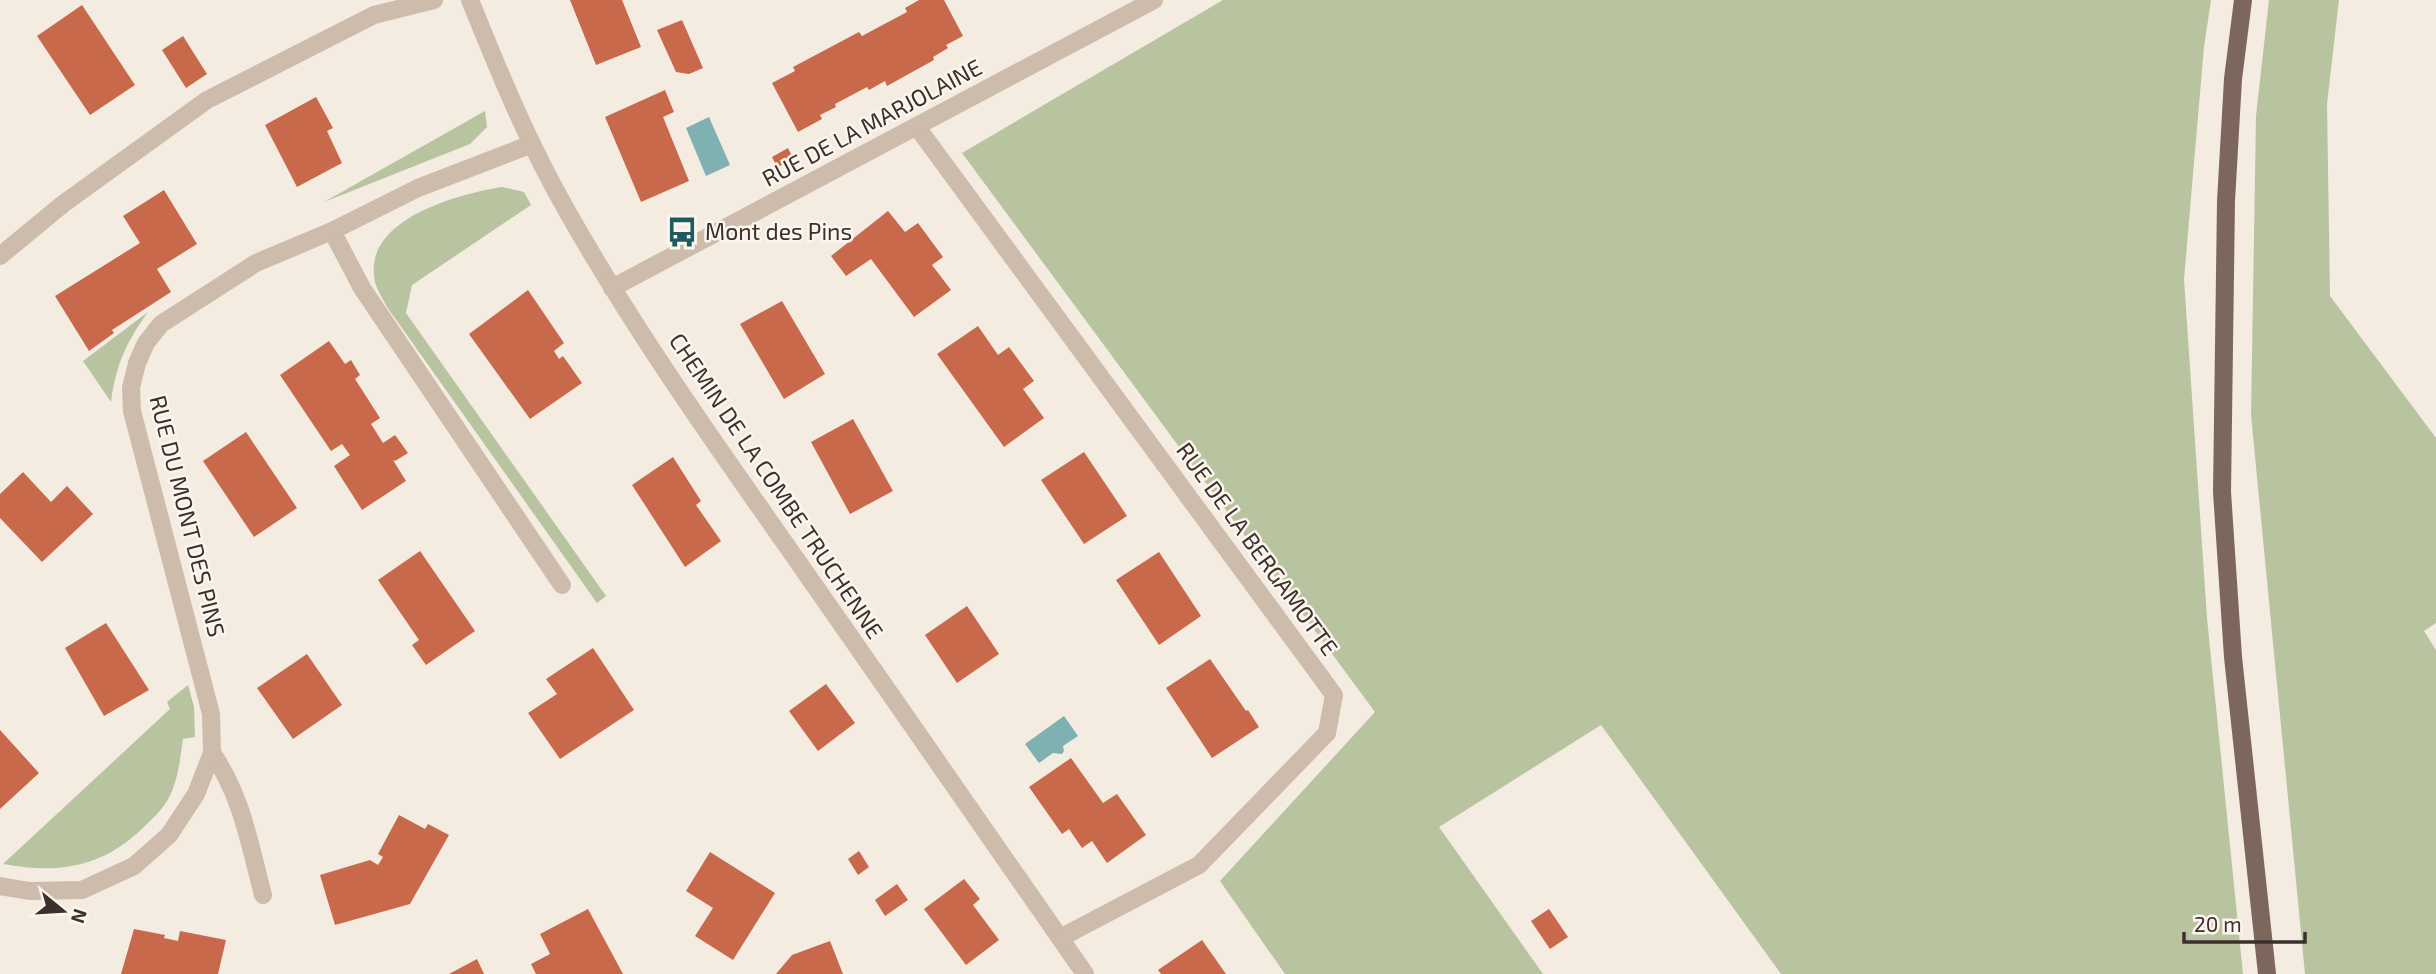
<svg xmlns="http://www.w3.org/2000/svg" width="2436" height="974" font-family="'Exo 2',sans-serif">
<style>
.green{fill:#b8c4a0}
.water{fill:#7fb0b2}
.building{fill:#c8694b}
.lines{fill:none;stroke-linecap:round;stroke-linejoin:round}
.minor{stroke:#cdbbac;stroke-width:18}
.major{stroke:#7d675c;stroke-width:18}
.labels{text-anchor:middle;stroke-width:5;stroke-linejoin:round;paint-order:stroke}
.street-label{font-size:23px;fill:#3b302b;stroke:#fbf5ee}
.poi-label{font-size:23px;fill:#3b302b;stroke:#fbf5ee;text-anchor:start}
</style>
<rect width="100%" height="100%" fill="#f4ebe1"/>
<!-- green -->
<g class="green">
<path d="M1223,0h988l-7,47 -20,232 23,339 36,356h-462l-180,-249 -162,102 104,147h-258l-65,-93 155,-169 -413,-559z"/>
<path d="M2269,0h70l-12,104 3,192 106,142v185l-12,8 12,19v324h-131l-54,-559 5,-299z"/>
<path d="M485,111l2,16 -17,17 -146,58z"/>
<path d="M502,187l22,5 7,13 -119,80 -6,28 200,283 -9,7 -210,-296c-4,-8 -10,-17 -12,-25 -14,-63 84,-88 127,-95z"/>
<path d="M148,312c-22,31 -32,52 -37,90l-28,-41z"/>
<path d="M188,685l6,22 1,30 -12,2c-3,20 -5,44 -16,62 -6,10 -16,19 -25,28 -42,39 -83,45 -139,35l167,-155 -3,-7z"/>
</g>
<!-- water -->
<g class="water">
<path d="M709,117l21,48 -24,11 -20,-48z"/>
<path d="M1064,716l14,20 -15,10 1,5 -2,3 -9,-1 -14,10 -14,-19z"/>
</g>
<!-- building -->
<g class="building">
<path d="M570,0h52l19,47 -45,18z"/>
<path d="M919,0h25l19,36 -17,9 2,3 -15,9 1,3 -47,26 -2,-5 -16,9 -2,-3 -32,17 1,3 -16,8 2,4 -24,13 -26,-49 23,-12 -2,-4 66,-35 3,4 45,-24 -2,-4z"/>
<path d="M82,5l53,80 -45,30 -53,-79z"/>
<path d="M682,20l21,48 -14,6 -13,-2 -19,-42z"/>
<path d="M183,36l24,38 -21,14 -24,-38z"/>
<path d="M665,90l9,22 -11,5 26,64 -48,21 -36,-85z"/>
<path d="M316,97l17,31 -6,3 15,32 -45,24 -32,-62z"/>
<path d="M788,148l6,12 -17,7 -5,-10z"/>
<path d="M164,190l33,54 -40,25 14,23 -59,38 2,3 -25,18 -34,-55 85,-53 -17,-27z"/>
<path d="M888,211l17,21 13,-9 25,34 -11,8 19,25 -37,27 -43,-58 -25,17 -15,-20z"/>
<path d="M528,290l36,53 -10,8 5,8 4,-3 19,27 -52,36 -61,-85z"/>
<path d="M782,301l43,73 -41,25 -44,-75z"/>
<path d="M978,326l20,29 11,-8 25,34 -11,8 21,29 -40,29 -67,-93z"/>
<path d="M329,341l16,23 6,-4 9,15 -5,4 25,39 -9,6 12,19 12,-8 13,18 -13,8 -2,-1 13,21 -44,29 -28,-44 16,-11 -8,-11 -11,7 -51,-76z"/>
<path d="M853,419l40,72 -43,23 -39,-72z"/>
<path d="M246,432l51,76 -43,29 -51,-76z"/>
<path d="M1084,452l43,64 -43,28 -43,-64z"/>
<path d="M673,457l28,44 -5,4 25,36 -36,26 -53,-82z"/>
<path d="M23,472l28,30 16,-16 26,28 -51,48 -42,-44v-24z"/>
<path d="M420,551l55,80 -49,34 -14,-20 7,-5 -41,-60z"/>
<path d="M1159,552l42,64 -42,29 -43,-65z"/>
<path d="M967,606l32,48 -42,29 -32,-48z"/>
<path d="M106,623l43,67 -45,26 -39,-68z"/>
<path d="M593,648l41,62 -74,49 -32,-46 29,-19 -11,-15z"/>
<path d="M307,654l35,51 -49,34 -36,-51z"/>
<path d="M1210,659l36,52 2,-1 11,17 -47,31 -46,-70z"/>
<path d="M826,684l29,39 -37,28 -29,-40z"/>
<path d="M0,730l39,43 -39,36z"/>
<path d="M1071,758l32,45 14,-9 29,41 -39,28 -15,-22 -10,7 -13,-19 -7,5 -33,-47z"/>
<path d="M399,815l26,14 3,-5 21,11 -39,69 -75,21 -15,-50 50,-15 8,5 5,-8 -5,-3z"/>
<path d="M859,851l10,16 -11,8 -10,-16z"/>
<path d="M710,852l65,41 -42,67 -38,-24 18,-28 -27,-17z"/>
<path d="M964,879l16,20 -7,6 26,35 -33,25 -42,-56z"/>
<path d="M897,884l11,16 -23,16 -10,-16z"/>
<path d="M588,909l35,65h-87l-5,-10 19,-10 -10,-20z"/>
<path d="M1549,909l19,28 -18,12 -19,-28z"/>
<path d="M134,929l31,6 -1,3 14,3 2,-10 46,9 -8,34h-97z"/>
<path d="M1202,940l24,34h-65l-3,-4z"/>
<path d="M830,941l13,33h-67l16,-19z"/>
<path d="M477,959l7,15h-35z"/>
</g>
<g class="lines">
<!-- minor -->
<g class="minor">
<path d="M470,0c29,72 58,143 97,211 70,124 154,241 236,358 94,135 189,270 282,405"/>
<path d="M917,127l417,568 -7,38 -128,132 -139,73"/>
<path d="M332,231l30,57 200,297"/>
<path d="M0,256l63,-52 144,-104 167,-85 60,-15"/>
<path d="M612,288l542,-288"/>
<path d="M212,753c30,43 38,93 51,142"/>
<path d="M0,886l29,5 53,-1 52,-24 35,-31 27,-41 16,-41 -1,-39 -79,-303 -1,-23 6,-25 9,-20 15,-19 95,-61 76,-32 86,-43 114,-44"/>
</g>
<!-- major -->
<path class="major" d="M2243,0l-10,79 -7,122 -4,291 11,165 34,317"/>
</g>
<!-- icons -->
<defs>
<g id="bus-bare" transform="scale(2.415)"><path d="M-5-6H5V4H4V6H2V4H-2V6H-4V4H-5ZM-3.5-4V0h7V-4ZM-3.5 1.2v1.5H-2V1.2ZM2 1.2v1.5H3.5V1.2Z" fill="#1f5a5e" stroke="#fbf5ee" stroke-width="2.5" paint-order="stroke"/></g>
</defs>
<g fill-rule="evenodd">
<use href="#bus-bare" x="682" y="232"/>
</g>
<g class="labels">
<!-- street labels -->
<g class="street-label">
<text transform="translate(872 123) rotate(-28)" y="8">RUE DE LA MARJOLAINE</text>
<text transform="translate(776 486) rotate(56)" y="8">CHEMIN DE LA COMBE TRUCHENNE</text>
<text transform="translate(187 516) rotate(76)" y="8">RUE DU MONT DES PINS</text>
<text transform="translate(1257 549) rotate(54)" y="8">RUE DE LA BERGAMOTTE</text>
</g>
<!-- poi labels -->
<g class="poi-label">
<text x="705" y="240">Mont des Pins</text>
</g>
</g>
<!-- north arrow -->
<g transform="translate(63 911) rotate(108)" stroke="#fbf5ee" stroke-width="5" paint-order="stroke">
<path d="M0-5L12 26L0 18L-12 26Z" fill="#3b302b"/>
<text y="-10" font-size="19" font-weight="bold" text-anchor="middle" fill="#3b302b">N</text>
</g>
<!-- scale -->
<path d="M2184 932v10h121v-10" fill="none" stroke="#3b302b" stroke-width="3.5"/>
<text x="2194" y="932" font-size="21" fill="#3b302b" stroke="#fbf5ee" stroke-width="5" paint-order="stroke">20 m</text>
</svg>
